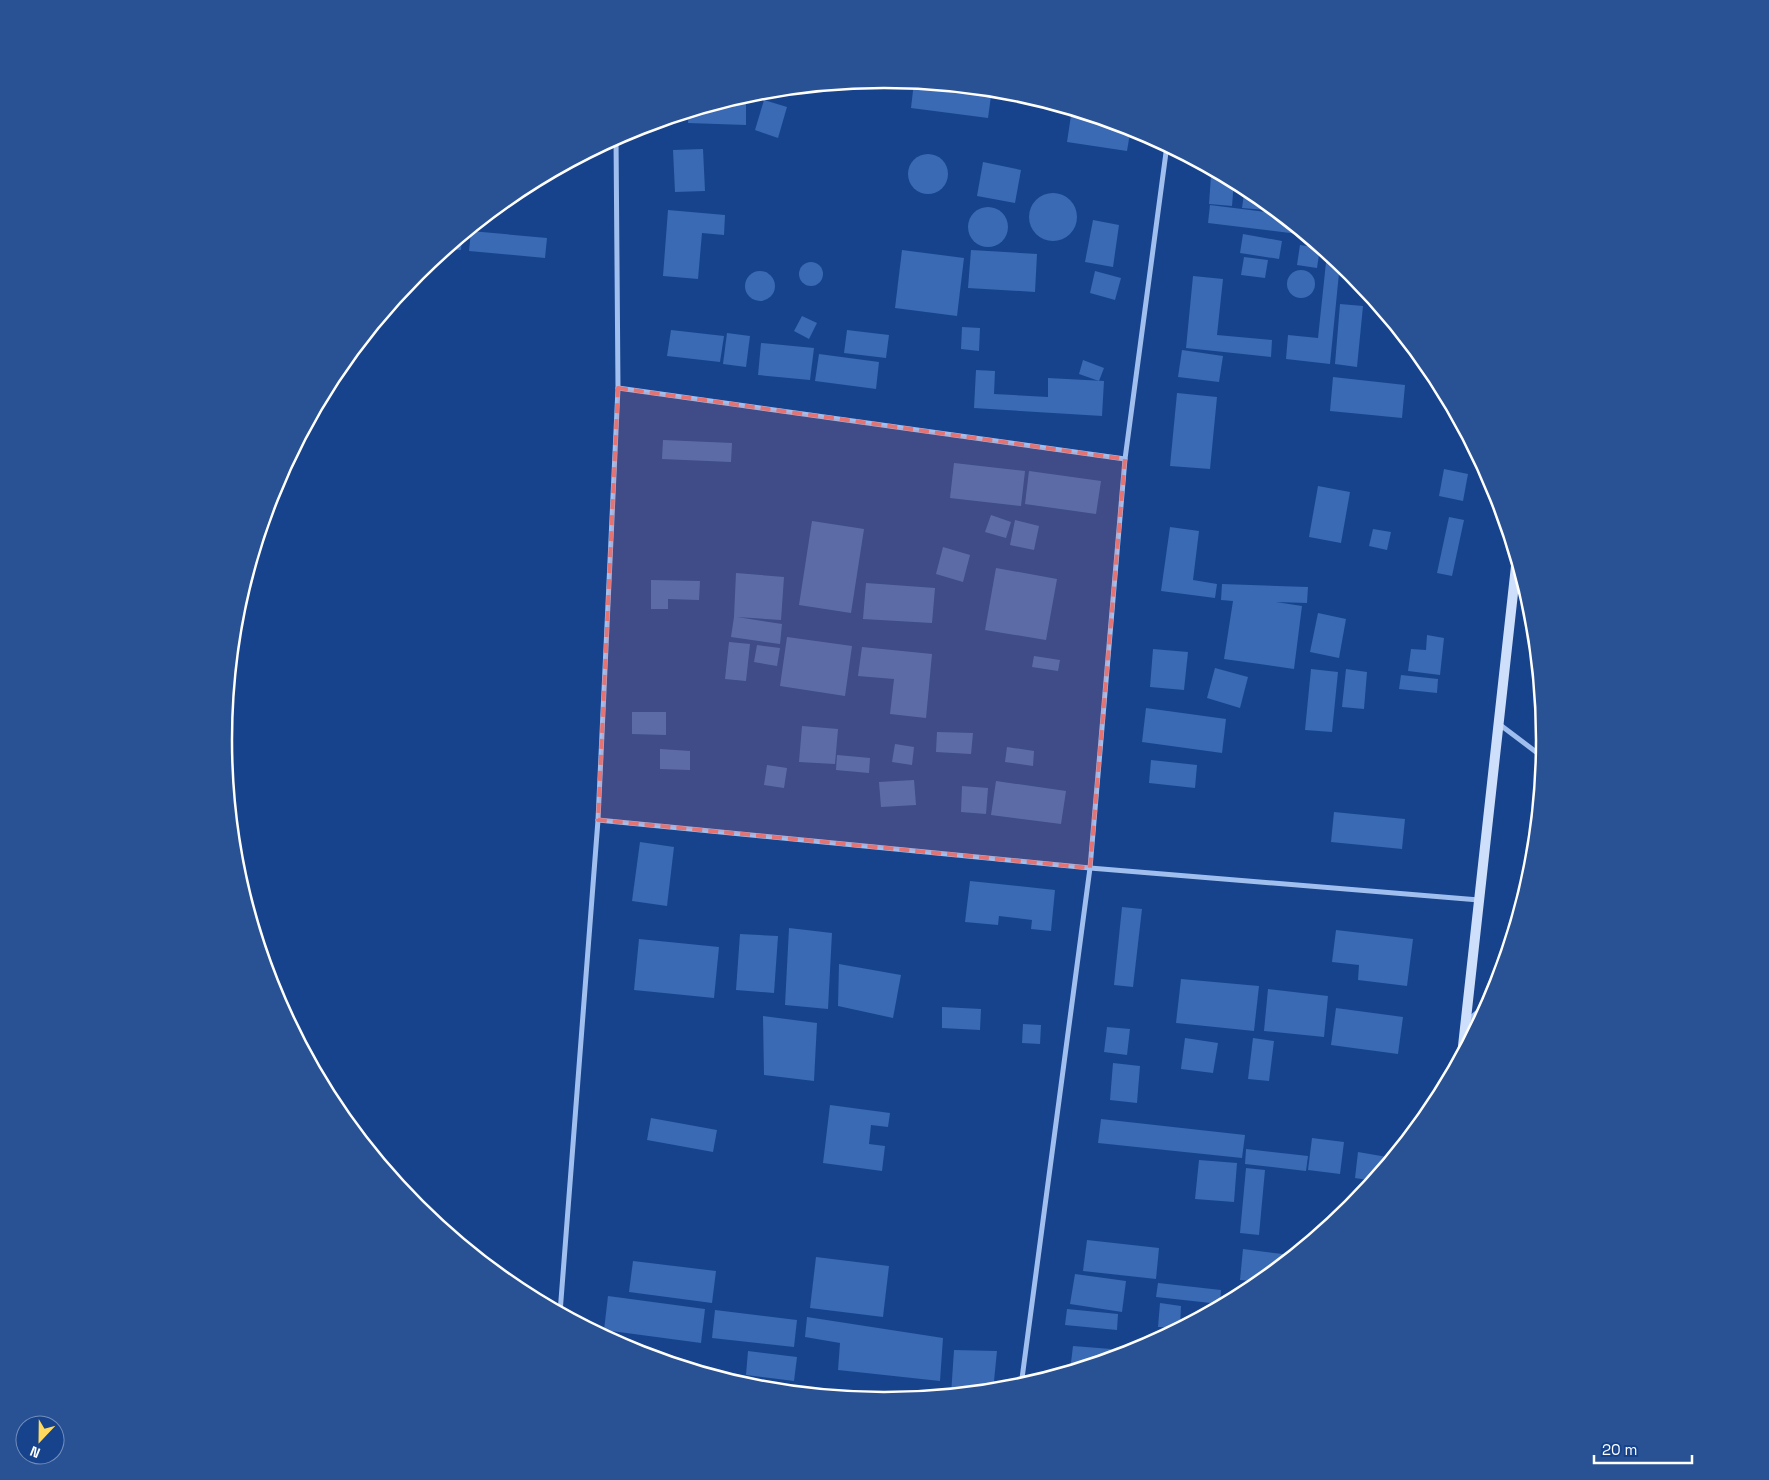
<svg xmlns="http://www.w3.org/2000/svg" width="1769" height="1480" font-family="'Space Grotesk',sans-serif">
<style>
.building{fill:#3a6ab3}
.lines{fill:none;stroke-linecap:round;stroke-linejoin:round}
.street{stroke:#a0bfef;stroke-width:5}
.secondary{stroke:#cedffb;stroke-width:10}
.marked{fill:#e47373;fill-opacity:0.2;stroke:#e47373;stroke-width:4;stroke-dasharray:10 6;stroke-linejoin:round}
.rim{fill:none;stroke:#fff;stroke-width:2.5}
</style>
<rect width="100%" height="100%" fill="#16438c"/>
<!-- building -->
<g class="building">
<path d="M914,82l78,7 -4,29 -77,-10z"/>
<path d="M727,100l19,1v24l-58,-2 1,-11z"/>
<path d="M764,100l23,7 -9,31 -23,-8z"/>
<path d="M1072,109l59,18 -4,24 -60,-9z"/>
<path d="M703,149l2,42 -30,1 -2,-42z"/>
<circle cx="928" cy="174" r="20"/>
<path d="M983,162l38,8 -6,33 -38,-7z"/>
<path d="M1211,176l16,1 7,4 -2,25 -23,-2z"/>
<path d="M1245,187l22,16 -1,7 -24,-2z"/>
<circle cx="1053" cy="217" r="24"/>
<path d="M1210,205l71,9 25,21 -98,-12z"/>
<circle cx="988" cy="227" r="20"/>
<path d="M668,210l57,5 -1,20 -22,-2 -4,46 -35,-3z"/>
<path d="M1093,220l26,5 -6,42 -28,-5z"/>
<path d="M471,231l76,7 -2,20 -76,-7z"/>
<path d="M1243,234l39,7 -3,18 -39,-6z"/>
<path d="M462,235l-1,15 -15,-1z"/>
<path d="M1300,245l20,3 -3,20 -20,-3z"/>
<path d="M902,250l62,8 -7,58 -62,-8z"/>
<path d="M971,250l66,4 -2,38 -67,-4z"/>
<path d="M1327,253l13,10 -10,101 -44,-5 2,-24 30,3z"/>
<path d="M1244,257l24,3 -3,18 -24,-3z"/>
<circle cx="811" cy="274" r="12"/>
<circle cx="1301" cy="284" r="14"/>
<circle cx="760" cy="286" r="15"/>
<path d="M1095,271l26,7 -6,22 -25,-7z"/>
<path d="M1193,276l30,3 -6,56 55,5 -1,17 -85,-9z"/>
<path d="M1340,304l23,2 -6,61 -22,-3z"/>
<path d="M802,316l15,7 -8,16 -15,-8z"/>
<path d="M962,327l18,1 -1,23 -18,-2z"/>
<path d="M671,330l53,6 -4,26 -53,-6z"/>
<path d="M847,330l42,5 -3,23 -42,-5z"/>
<path d="M727,333l23,3 -4,31 -23,-3z"/>
<path d="M761,343l53,5 -4,32 -52,-5z"/>
<path d="M1182,350l41,6 -4,26 -41,-5z"/>
<path d="M819,354l60,8 -3,27 -61,-8z"/>
<path d="M1083,360l21,8 -5,13 -20,-7z"/>
<path d="M976,370l19,1 -1,23 54,3v-19l56,3 -2,35 -128,-8z"/>
<path d="M1333,377l72,8 -3,33 -72,-7z"/>
<path d="M1177,393l40,4 -7,72 -40,-3z"/>
<path d="M663,440l69,3 -1,19 -69,-3z"/>
<path d="M954,463l71,8 -4,35 -71,-8z"/>
<path d="M1444,469l24,5 -5,27 -24,-5z"/>
<path d="M1029,471l72,10 -5,33 -71,-10z"/>
<path d="M1318,486l32,6 -9,51 -32,-6z"/>
<path d="M991,515l20,7 -5,16 -21,-6z"/>
<path d="M1449,517l15,3 -12,56 -15,-3z"/>
<path d="M1015,520l24,6 -5,24 -24,-5z"/>
<path d="M812,521l52,8 -13,84 -52,-8z"/>
<path d="M1170,527l29,4 -6,49 24,4 -2,14 -54,-7z"/>
<path d="M1373,529l18,3 -4,18 -18,-4z"/>
<path d="M943,547l27,8 -7,27 -27,-8z"/>
<path d="M996,568l61,11 -11,61 -61,-10z"/>
<path d="M736,573l48,4 -3,43 -44,-3 45,7 -2,20 -49,-7 3,-20z"/>
<path d="M651,580l49,1 -1,19 -31,-1v10h-17z"/>
<path d="M866,583l69,5 -3,35 -69,-4z"/>
<path d="M1222,584l86,3 -1,16 -31,-1 26,4 -8,63 -70,-10 9,-58 -12,-1z"/>
<path d="M1318,613l28,6 -7,39 -29,-6z"/>
<path d="M1427,635l17,3 -4,37 -32,-4 3,-22 15,1z"/>
<path d="M787,637l65,9 -7,50 -65,-10z"/>
<path d="M729,642l21,2 -4,37 -21,-2z"/>
<path d="M757,645l23,3 -3,18 -23,-4z"/>
<path d="M862,647l70,7 -6,64 -36,-4 4,-35 -36,-3z"/>
<path d="M1153,649l35,3 -4,38 -34,-3z"/>
<path d="M1034,656l26,4 -2,11 -26,-4z"/>
<path d="M1215,668l33,9 -8,31 -33,-10z"/>
<path d="M1311,669l27,3 -6,60 -27,-2z"/>
<path d="M1346,669l21,3 -3,37 -22,-2z"/>
<path d="M1401,675l37,4 -1,14 -38,-4z"/>
<path d="M1146,708l80,11 -4,34 -80,-11z"/>
<path d="M632,712h34v23l-34,-1z"/>
<path d="M802,726l36,3 -3,35 -36,-2z"/>
<path d="M937,732l36,1 -2,21 -35,-2z"/>
<path d="M895,744l19,3 -2,18 -20,-3z"/>
<path d="M1007,747l27,4 -1,15 -28,-4z"/>
<path d="M660,749l30,2v19l-30,-1z"/>
<path d="M837,755l33,3 -1,15 -33,-3z"/>
<path d="M1151,760l46,5 -2,23 -46,-5z"/>
<path d="M767,765l20,3 -3,20 -20,-3z"/>
<path d="M914,780l2,25 -35,2 -2,-25z"/>
<path d="M996,781l70,10 -5,33 -70,-9z"/>
<path d="M962,786l26,2 -2,26 -25,-2z"/>
<path d="M1334,812l71,7 -3,30 -71,-7z"/>
<path d="M640,842l34,5 -7,59 -35,-5z"/>
<path d="M970,881l85,9 -4,41 -20,-2 1,-9 -33,-4 -1,9 -33,-3z"/>
<path d="M1122,907l20,2 -9,78 -19,-2z"/>
<path d="M789,928l43,5 -4,76 -43,-4z"/>
<path d="M1336,930l77,9 -6,47 -49,-6 1,-15 -27,-3z"/>
<path d="M740,934l38,2 -4,57 -38,-3z"/>
<path d="M639,939l80,8 -5,51 -80,-8z"/>
<path d="M839,964l62,11 -8,43 -55,-12z"/>
<path d="M1181,979l78,7 -5,45 -78,-8z"/>
<path d="M1268,989l60,7 -4,41 -60,-6z"/>
<path d="M942,1007l39,2 -1,21 -38,-2z"/>
<path d="M1336,1008l67,9 -5,37 -67,-9z"/>
<path d="M763,1016l54,7 -3,58 -50,-6z"/>
<path d="M1023,1024l18,1 -1,19 -18,-1z"/>
<path d="M1107,1027l23,2 -3,26 -23,-3z"/>
<path d="M1185,1038l33,5 -5,30 -32,-4z"/>
<path d="M1253,1038l21,3 -5,40 -21,-2z"/>
<path d="M1113,1063l27,3 -3,37 -27,-3z"/>
<path d="M830,1105l60,8 -2,14 -17,-2 -2,19 16,2 -3,25 -59,-8z"/>
<path d="M651,1118l66,12 -4,22 -66,-12z"/>
<path d="M1101,1119l144,16 -3,23 -144,-15z"/>
<path d="M1312,1138l32,4 -4,32 -32,-4z"/>
<path d="M1246,1149l62,7 -2,15 -61,-7z"/>
<path d="M1358,1152l29,5 -1,9 -12,15 -19,-3z"/>
<path d="M1199,1160l38,3 -3,39 -39,-3z"/>
<path d="M1246,1168l19,2 -6,65 -19,-2z"/>
<path d="M1307,1235l11,1 -12,9z"/>
<path d="M1087,1240l72,8 -3,31 -73,-8z"/>
<path d="M1243,1249l48,6v3l-29,24 -22,-2z"/>
<path d="M816,1257l73,9 -6,51 -73,-9z"/>
<path d="M633,1261l83,10 -4,32 -83,-11z"/>
<path d="M1075,1274l51,7 -4,31 -52,-8z"/>
<path d="M1158,1283l63,7 -1,14 -64,-7z"/>
<path d="M1235,1290l13,2 -14,8z"/>
<path d="M608,1296l97,13 -4,34 -97,-13z"/>
<path d="M1160,1303l21,3 -1,22 -22,-1z"/>
<path d="M1067,1309l51,5 -1,16 -52,-5z"/>
<path d="M715,1310l82,10 -3,27 -82,-9z"/>
<path d="M807,1317l136,21 -3,43 -102,-11 2,-27 -35,-6z"/>
<path d="M1073,1346l38,3 -1,10 -40,12z"/>
<path d="M954,1350l43,1 -4,40 -42,4z"/>
<path d="M748,1351l49,6 -3,24 -48,-6z"/>
</g>
<g class="lines">
<!-- street -->
<g class="street">
<path d="M618,388l507,71"/>
<path d="M1499,724l45,34"/>
<path d="M598,820l492,48 389,32"/>
<path d="M1466,1022l26,-22"/>
<path d="M560,1313l38,-493 20,-432 -2,-251"/>
<path d="M1021,1386l69,-518 35,-409 42,-314"/>
</g>
<!-- secondary -->
<path class="secondary" d="M1462,1055l55,-498"/>
</g>
<!-- marked area -->
<path class="marked" d="M618,388l507,71 -35,409 -492,-48z"/>
<!-- crop -->
<path d="M0 0H1769V1480H0ZM232 740a652 652 0 1 1 1304 0a652 652 0 1 1-1304 0Z" fill="#295295" fill-rule="evenodd"/>
<path class="rim" d="M232 740a652 652 0 1 1 1304 0a652 652 0 1 1-1304 0Z"/>
<!-- north arrow -->
<g transform="translate(40 1440) rotate(202)"><circle r="24" fill="#16438c" stroke="#738eba"/>
<path d="M0-4L9 19L0 12L-9 19Z" fill="#ffda5f"/>
<text y="-8" font-size="14" font-weight="bold" text-anchor="middle" fill="#ffffff">N</text>
</g>
<!-- scale -->
<path d="M1594 1455v8h98v-8" fill="none" stroke="#ffffff" stroke-width="2.5"/>
<text x="1602" y="1455" font-size="15" fill="#ffffff" stroke="#16438c" stroke-width="4" paint-order="stroke">20 m</text>
</svg>
